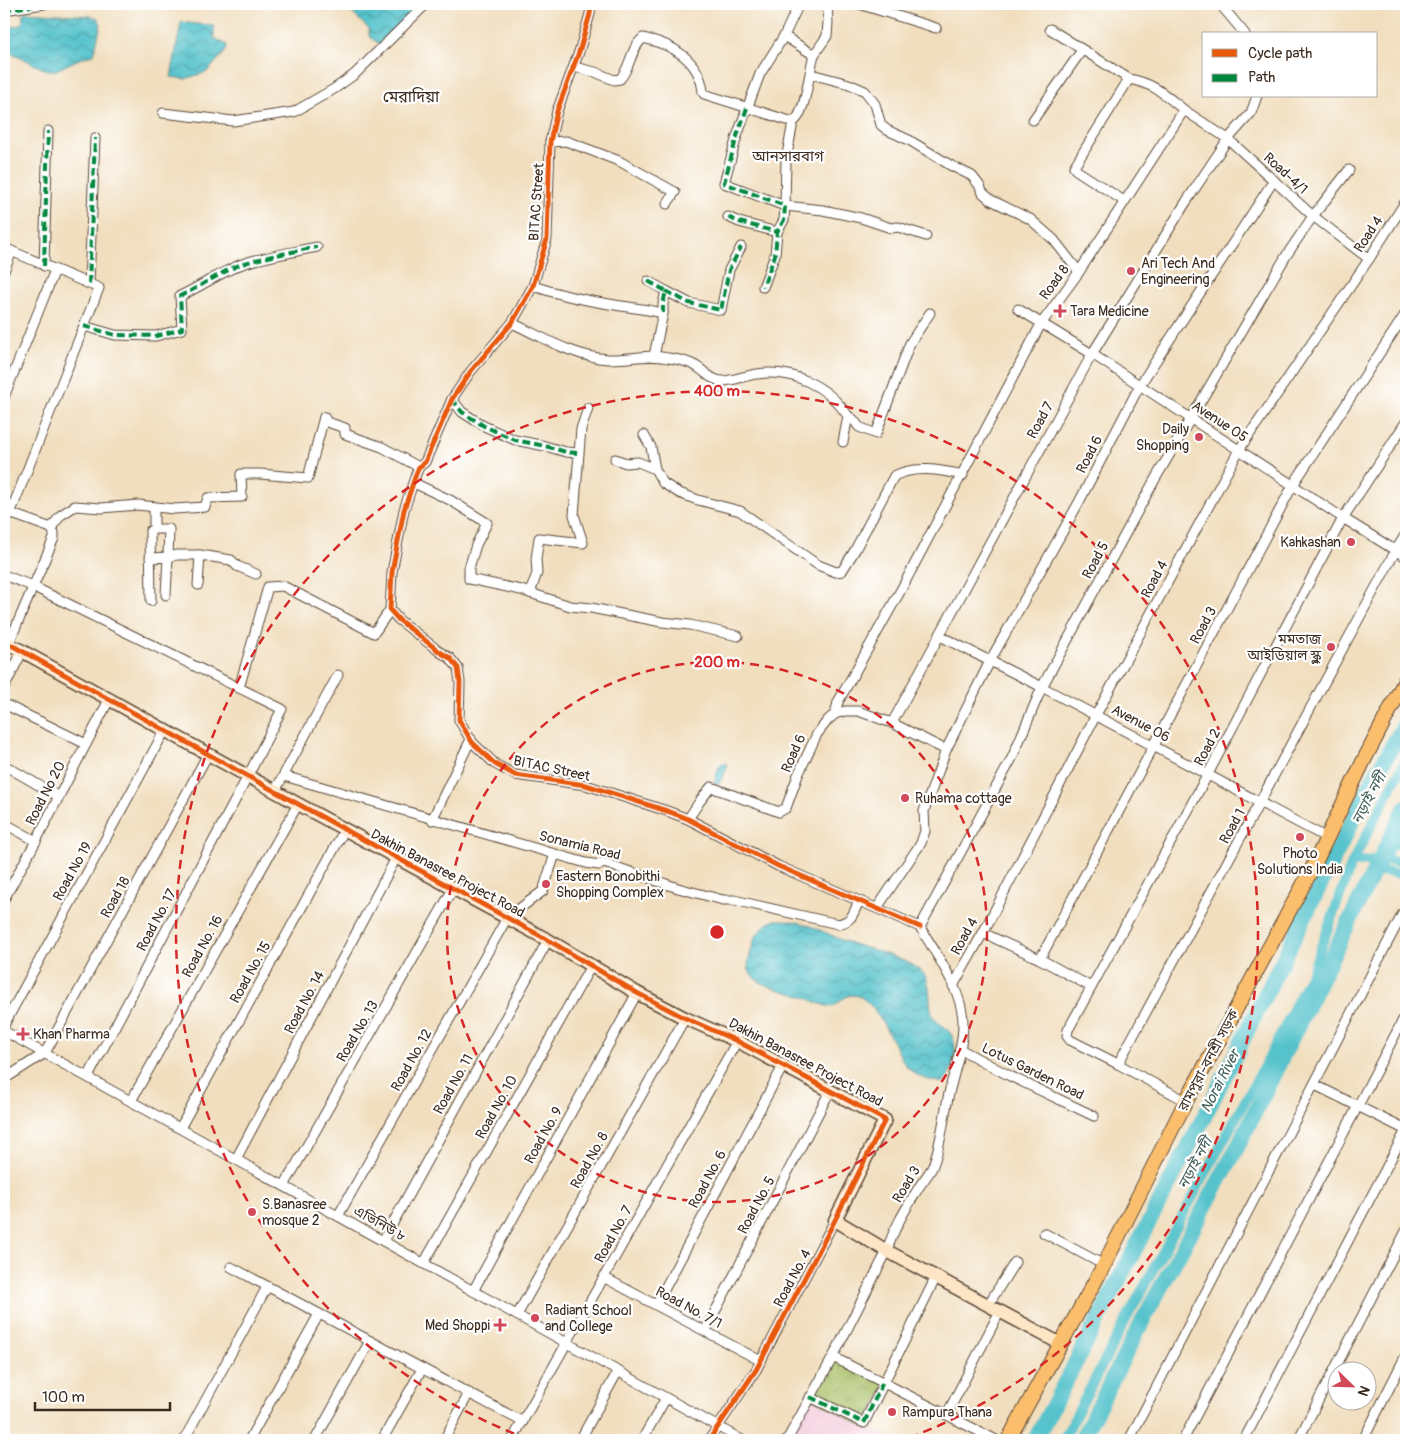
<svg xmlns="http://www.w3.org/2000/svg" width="1410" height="1444" font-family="Pangolin,'Noto Sans Bengali',sans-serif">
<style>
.built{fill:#f4cfde}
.park{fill:url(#park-crowns);stroke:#717440}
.water{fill:url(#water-waves);stroke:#487675}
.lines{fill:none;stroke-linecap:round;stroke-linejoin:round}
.canal{stroke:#56c3cc;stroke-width:10}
.river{stroke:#56c3cc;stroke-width:16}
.street-casing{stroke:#564536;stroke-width:11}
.secondary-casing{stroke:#564536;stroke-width:15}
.primary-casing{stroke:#564536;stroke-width:16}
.street{stroke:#fff;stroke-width:9}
.secondary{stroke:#fde5c5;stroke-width:12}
.primary{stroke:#fabe6d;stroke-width:14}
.quiet{stroke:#00873e;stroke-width:4;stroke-dasharray:8 4;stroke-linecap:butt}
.cycleway-casing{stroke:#fff;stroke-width:8}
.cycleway{stroke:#e8590c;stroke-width:5}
.ring{fill:none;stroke:#d62828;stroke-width:2.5;stroke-dasharray:9 6}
.poi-dot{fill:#d1495b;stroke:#fff;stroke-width:2}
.labels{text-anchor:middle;stroke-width:4.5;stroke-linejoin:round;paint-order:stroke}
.street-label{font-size:14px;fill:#3b2a1e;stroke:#fff}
.poi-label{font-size:14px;fill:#3b2a1e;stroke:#fff;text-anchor:start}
.neighbourhood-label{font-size:15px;fill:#3b2a1e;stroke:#fff}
.water-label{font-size:15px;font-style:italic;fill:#44605b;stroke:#fff}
.quarter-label{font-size:16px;fill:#3b2a1e;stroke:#fff}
.centre{fill:#d62828;stroke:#fff;stroke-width:2.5}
.ring-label{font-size:15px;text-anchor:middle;font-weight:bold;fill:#d62828;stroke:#fff;stroke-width:4.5;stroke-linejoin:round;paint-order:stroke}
</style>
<defs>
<pattern id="park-crowns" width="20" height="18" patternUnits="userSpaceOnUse" patternTransform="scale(1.25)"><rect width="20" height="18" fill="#a7be63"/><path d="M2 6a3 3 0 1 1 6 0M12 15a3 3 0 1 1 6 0" fill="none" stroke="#899b51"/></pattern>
<pattern id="water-waves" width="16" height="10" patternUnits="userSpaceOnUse" patternTransform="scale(1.25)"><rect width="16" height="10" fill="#56c3cc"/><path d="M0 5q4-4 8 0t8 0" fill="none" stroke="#489fa5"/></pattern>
</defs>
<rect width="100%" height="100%" fill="#fff"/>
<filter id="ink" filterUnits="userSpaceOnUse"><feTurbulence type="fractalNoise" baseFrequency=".02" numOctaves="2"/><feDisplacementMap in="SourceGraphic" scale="10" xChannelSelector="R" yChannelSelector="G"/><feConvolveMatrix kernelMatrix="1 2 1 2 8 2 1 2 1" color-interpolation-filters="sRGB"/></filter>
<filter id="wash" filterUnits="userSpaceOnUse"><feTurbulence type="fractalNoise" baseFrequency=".0096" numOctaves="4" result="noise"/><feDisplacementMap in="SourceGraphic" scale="20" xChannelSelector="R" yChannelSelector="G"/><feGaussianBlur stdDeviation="1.12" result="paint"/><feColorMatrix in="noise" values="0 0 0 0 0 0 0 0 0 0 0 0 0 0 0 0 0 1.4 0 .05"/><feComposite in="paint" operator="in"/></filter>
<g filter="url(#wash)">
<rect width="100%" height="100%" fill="#f1debe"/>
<!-- built -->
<path class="built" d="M833,1357l32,70 8,5 2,-2 19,10h-107z"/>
<!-- park -->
<path class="park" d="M833,1357l53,26 -21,44 -55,-30z"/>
<!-- water -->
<g class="water">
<path d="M343,4h77l-40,41 -11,-9v-7z"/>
<path d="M25,12l67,4 6,2 3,6 -7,30 -17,6 -23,11c-19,-1 -31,-18 -50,-19v-24l18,-3 1,-11z"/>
<path d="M181,22l33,4v12l13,7 -1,6 -19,21 -22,7 -14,-2z"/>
<path d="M722,763l5,1v4l-8,16h-5l4,-15z"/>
<path d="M775,920c11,0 20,1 30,4 15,5 28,13 42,18 19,7 66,17 77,32 9,13 3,31 10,44 4,6 10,7 14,12 13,14 6,40 -5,53 -12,-2 -27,-6 -35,-15 -13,-14 -34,-81 -60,-72 -6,2 -10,8 -16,11 -9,-1 -16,-5 -25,-9 -15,-6 -47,-10 -56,-24 -6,-7 -1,-18 1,-26 3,-14 10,-22 23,-28z"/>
</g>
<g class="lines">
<!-- canal -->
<g class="canal">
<path d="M1406,847l-17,-5 -14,28 31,5"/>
<path d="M1352,863l29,-4 25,4"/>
<path d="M1063,1440l66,-126 146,-268 38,-77 39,-106 54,-104"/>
</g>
<!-- river -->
<g class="river">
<path d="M1035,1440l169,-323 169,-337 33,-58"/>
<path d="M1081,1440l63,-122 94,-172 168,-339"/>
</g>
</g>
</g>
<g filter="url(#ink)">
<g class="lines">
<!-- street casing -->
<g class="street-casing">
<g id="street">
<path d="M591,4l-1,10 -11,38 -22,59 -7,31 -3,97 -14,47 -21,37 -41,48 -19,28 -27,63 -6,5 -3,7 -12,36 -12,62 -2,38 9,10 41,32 10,6 8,10 2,14 -1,38 13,22 23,22 20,11 71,10 81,26 21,8 90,47 142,61"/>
<path d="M859,4l77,24"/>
<path d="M1220,4l25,30"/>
<path d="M4,10l40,-6"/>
<path d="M1050,29l79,50c26,5 35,15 55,31"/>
<path d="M814,55l13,-19 1,-14 -1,-18"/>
<path d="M574,67l21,5 19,8 6,-1c11,-12 10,-30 23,-41 29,6 57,22 60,54l1,2 89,28c13,-7 16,-52 21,-67l-30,-19 15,-32"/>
<path d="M811,74l38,10 16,7 10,13 6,21 6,5 22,10 41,25 22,11 7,9 4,8 8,7 39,19 24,21 25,32"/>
<path d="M163,113l70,8 61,-9 40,-23 21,-15 71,-70"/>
<path d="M1033,120l49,-70"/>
<path d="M793,122l-7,38 -1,46 38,4 38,8 30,10 7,-1 28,9"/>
<path d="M550,142l16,-1 53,20 56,31 -8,12"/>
<path d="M1124,201l-48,-31 -2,-3 55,-88"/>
<path d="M728,217l11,5 38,10"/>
<path d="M4,248l95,40 -89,226"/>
<path d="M44,266l4,-135"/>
<path d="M4,271l8,-20"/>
<path d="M648,281l18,10 -3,13v9"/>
<path d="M89,284l6,-146"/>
<path d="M533,286c24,8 50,14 76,18 18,3 36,5 54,9l-9,43"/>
<path d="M763,287l12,-32 2,-23 7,-12 1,-14 -61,-23 13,-47 23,-62 24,-38"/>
<path d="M666,291l23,12 32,7 8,-40 12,-23"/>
<path d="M1018,309l74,45 251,164 63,39"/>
<path d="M512,323c30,14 62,34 96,36 20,1 39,-6 60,-1 9,1 18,3 26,7 10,5 17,16 29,16 9,0 24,-6 34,-7 36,-5 71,12 91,42l-5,26"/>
<path d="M84,326l31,9 41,1 26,-7 -2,-33c22,-10 42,-25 65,-33 23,-7 48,-11 72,-16"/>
<path d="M4,397l51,-127"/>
<path d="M452,399l10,13 22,14 31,14 30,6 21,6 12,1"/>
<path d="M848,416l5,3 6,8 17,7 34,-91 20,-30"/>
<path d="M324,417l3,5 18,6v6l37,13 37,20"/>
<path d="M644,435l7,12 4,22 8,14 16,10 19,7 42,11 78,54 18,7 6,-1 13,-21 39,-74c21,-11 46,-6 69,-1"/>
<path d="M615,459l11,4 12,-1 17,7"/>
<path d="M414,483l36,17 37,23 -11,22 -7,23v11l52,11 49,16 21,2 71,14 28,3 48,11"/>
<path d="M4,511l47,17"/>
<path d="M51,528l10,-13 14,-9 26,2 37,-3 36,4 31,-2 3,-9 34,-1 -1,-23h19l48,4 16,-61"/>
<path d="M154,529h15l-1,28 9,-2h23l31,5 6,6 19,8"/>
<path d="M150,558l18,-1 -2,38"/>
<path d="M4,575l28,11 250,123 -34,67 -160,301"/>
<path d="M198,585l2,-30"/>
<path d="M530,593l7,-20 -1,-14 3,-21 44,5 -9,-28 7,-86 7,-21"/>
<path d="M151,601l-1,-70 4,-2v-22"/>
<path d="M940,636l102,51 285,151"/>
<path d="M9,643l45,-105v-5l-3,-5"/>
<path d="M4,688l19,-38"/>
<path d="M239,688l29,-101 15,-1 91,47 16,-23"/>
<path d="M4,704l82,40"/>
<path d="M835,714l3,-12 64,-114 139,-264 38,-52 105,-162 44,29 85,77 56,43"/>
<path d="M892,723l200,-369 94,-152 42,-63 23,-26 6,-17"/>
<path d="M4,765l55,32"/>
<path d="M284,776l302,87 13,2 5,-2 74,25 45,12h11l104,24c15,-3 15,-11 21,-23"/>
<path d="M275,791l63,-116"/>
<path d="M688,819l12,-18 11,-14 68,25 7,-4 12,-33 19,-41 11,-14 7,-6 10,-3h13l34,12 54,27 44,-89 88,-157 62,-119 134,-205"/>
<path d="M432,820l39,-81"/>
<path d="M4,823l32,18"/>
<path d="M4,899l32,-58 74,-143"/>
<path d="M877,908l44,-65 4,-12 -1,-20 22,-61"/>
<path d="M920,927l92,-169 30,-71 112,-206 132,-225 27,-40 36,-46"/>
<path d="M983,933l57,26 51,28"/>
<path d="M1040,959l253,-474 113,-172"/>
<path d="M953,986l30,-53 113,-218 143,-265 130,-191 37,-58"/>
<path d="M4,1025l161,-295"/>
<path d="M4,1031l738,409"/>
<path d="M960,1049l50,27 84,40"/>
<path d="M1118,1064l-48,-24 -3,-4 1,-6 140,-256 135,-256 63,-96"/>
<path d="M4,1078l5,-2 36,-23 163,-299"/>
<path d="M1315,1085l91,45"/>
<path d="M131,1101l167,-297"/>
<path d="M1186,1101l-68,-37 278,-514 10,-16"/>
<path d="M180,1128l165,-299"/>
<path d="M236,1159l160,-301"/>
<path d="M284,1186l169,-297"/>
<path d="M338,1216l169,-298 36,-27 12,-37"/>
<path d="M1044,1233l60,32"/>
<path d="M383,1241l165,-301"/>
<path d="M424,1263l168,-299"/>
<path d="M231,1267l292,155"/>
<path d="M605,1278l156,83"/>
<path d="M473,1291l164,-298"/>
<path d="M656,1305l127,-239"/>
<path d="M988,1305l27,-43"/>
<path d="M517,1315l168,-297"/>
<path d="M705,1331l125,-240"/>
<path d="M833,1357l163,83"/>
<path d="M810,1397l54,26 72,-146"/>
<path d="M947,1414l53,-103"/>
<path d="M184,1440l83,-153"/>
<path d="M249,1440l70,-126"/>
<path d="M315,1440l55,-99"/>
<path d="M382,1440l40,-71"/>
<path d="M444,1440l25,-47"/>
<path d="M512,1440l225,-399"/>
<path d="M580,1440l38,-69"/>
<path d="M642,1440l24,-42"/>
<path d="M709,1440l47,-70 79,-150"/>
<path d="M787,1440l46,-83 54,-106c6,-22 20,-44 32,-64 4,-6 9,-12 13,-19 9,-22 11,-47 16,-70 5,-25 15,-49 15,-75 0,-32 -27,-69 -43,-96"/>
<path d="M1129,1440l274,-527h3"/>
<path d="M1183,1440l223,-426"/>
<path d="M1244,1440l162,-310"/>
<path d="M1298,1440l108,-209"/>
<path d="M1363,1440l43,-85"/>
</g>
</g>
<!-- secondary casing -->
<g class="secondary-casing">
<path id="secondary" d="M4,641l294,163 250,136 89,53 48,25 52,23 148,79 -50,100 52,31 174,93"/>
</g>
<!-- primary casing -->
<g class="primary-casing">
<path id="primary" d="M1008,1440l96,-175 82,-164 127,-234 50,-105 43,-83"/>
</g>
<!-- street -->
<use href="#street" class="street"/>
<!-- secondary -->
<use href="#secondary" class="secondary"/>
<!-- primary -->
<use href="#primary" class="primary"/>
<!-- quiet -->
<g class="quiet">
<path d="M4,10l40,-6"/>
<path d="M747,108l-10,28 -13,47 61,23 -1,14 -7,12 -2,23 -12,32"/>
<path d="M728,217l11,5 38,10"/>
<path d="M44,266l4,-135"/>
<path d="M648,281l18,10 -3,13v9"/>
<path d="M89,284l6,-146"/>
<path d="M666,291l23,12 32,7 8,-40 12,-23"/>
<path d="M84,326l31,9 41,1 26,-7 -2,-33c22,-10 42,-25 65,-33 23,-7 48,-11 72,-16"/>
<path d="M452,399l10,13 22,14 31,14 30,6 21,6 12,1"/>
<path d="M810,1397l54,26 19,-41"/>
</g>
<!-- cycleway casing -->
<g class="cycleway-casing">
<g id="cycleway">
<path d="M591,4l-1,10 -11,38 -22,59 -7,31 -3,97 -14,47 -21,37 -41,48 -19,28 -27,63 -6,5 -3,7 -12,36 -12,62 -2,38 9,10 41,32 10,6 8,10 2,14 -1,38 13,22 23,22 20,11 71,10 81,26 21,8 90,47 142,61"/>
<path d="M4,641l294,163 250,136 89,53 48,25 52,23 148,79 -50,100 -79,150 -47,70"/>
</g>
</g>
<!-- cycleway -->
<use href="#cycleway" class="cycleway"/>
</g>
</g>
<!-- distance rings -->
<g class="ring">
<circle cx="717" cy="932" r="270"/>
<path d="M528 1439A541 541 0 1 1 906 1439"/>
</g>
<!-- markers -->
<g class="poi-dot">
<circle cx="1131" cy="271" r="5"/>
<path d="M1057.5 303.5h5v5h5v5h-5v5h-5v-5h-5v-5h5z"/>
<circle cx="1199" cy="437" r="5"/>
<circle cx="1351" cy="542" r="5"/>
<circle cx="1331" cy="647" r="5"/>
<circle cx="905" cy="798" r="5"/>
<circle cx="1300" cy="837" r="5"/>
<circle cx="546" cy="884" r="5"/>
<path d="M20.5 1026.5h5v5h5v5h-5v5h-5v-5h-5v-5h5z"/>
<circle cx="252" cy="1212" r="5"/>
<circle cx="535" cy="1318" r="5"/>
<path d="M497.5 1317.5h5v5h5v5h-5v5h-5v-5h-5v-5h5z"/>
<circle cx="892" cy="1412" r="5"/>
</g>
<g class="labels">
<!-- street labels -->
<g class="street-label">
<text transform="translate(1286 173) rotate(42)" y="5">Road-4/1</text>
<text transform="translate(536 202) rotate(-86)" y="5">BITAC Street</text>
<text transform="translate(1368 234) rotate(-57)" y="5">Road 4</text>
<text transform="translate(1054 282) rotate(-54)" y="5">Road 8</text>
<text transform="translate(1040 420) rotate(-61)" y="5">Road 7</text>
<text transform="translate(1220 421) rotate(33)" y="5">Avenue 05</text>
<text transform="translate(1089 454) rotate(-63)" y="5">Road 6</text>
<text transform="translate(1095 560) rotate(-62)" y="5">Road 5</text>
<text transform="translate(1154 579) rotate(-62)" y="5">Road 4</text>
<text transform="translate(1203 625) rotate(-62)" y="5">Road 3</text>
<text transform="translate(1141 723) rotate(28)" y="5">Avenue 06</text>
<text transform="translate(1207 747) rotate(-62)" y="5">Road 2</text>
<text transform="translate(793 753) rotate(-66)" y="5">Road 6</text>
<text transform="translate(552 768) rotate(12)" y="5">BITAC Street</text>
<text transform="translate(45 793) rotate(-63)" y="5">Road No 20</text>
<text transform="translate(1232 826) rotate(-61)" y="5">Road 1</text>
<text transform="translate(580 845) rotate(14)" y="5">Sonamia Road</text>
<text transform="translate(72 871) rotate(-61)" y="5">Road No 19</text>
<text transform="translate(448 873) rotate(28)" y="5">Dakhin Banasree Project Road</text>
<text transform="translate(115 897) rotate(-61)" y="5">Road 18</text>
<text transform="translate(156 920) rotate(-62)" y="5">Road No. 17</text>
<text transform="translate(964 936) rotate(-61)" y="5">Road 4</text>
<text transform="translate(202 946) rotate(-61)" y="5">Road No. 16</text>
<text transform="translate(250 972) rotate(-61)" y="5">Road No. 15</text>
<text transform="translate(304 1002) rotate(-62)" y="5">Road No. 14</text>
<text transform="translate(357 1031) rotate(-60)" y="5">Road No. 13</text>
<text transform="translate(411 1060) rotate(-61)" y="5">Road No. 12</text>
<text transform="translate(1208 1060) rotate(-62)" y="5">রামপুরা-বনশ্রী সড়ক</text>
<text transform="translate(806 1062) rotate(28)" y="5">Dakhin Banasree Project Road</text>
<text transform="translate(1033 1071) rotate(26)" y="5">Lotus Garden Road</text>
<text transform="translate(453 1084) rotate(-61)" y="5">Road No. 11</text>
<text transform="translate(496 1107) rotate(-61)" y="5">Road No. 10</text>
<text transform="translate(543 1135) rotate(-61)" y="5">Road No. 9</text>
<text transform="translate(589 1160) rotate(-61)" y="5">Road No. 8</text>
<text transform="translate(707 1179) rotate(-62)" y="5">Road No. 6</text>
<text transform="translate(906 1184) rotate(-59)" y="5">Road 3</text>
<text transform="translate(756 1205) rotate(-62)" y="5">Road No. 5</text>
<text transform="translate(380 1223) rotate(29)" y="5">এভিনিউ ৮</text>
<text transform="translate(613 1234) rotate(-61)" y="5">Road No. 7</text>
<text transform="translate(792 1278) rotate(-62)" y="5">Road No. 4</text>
<text transform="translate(689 1307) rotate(28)" y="5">Road No. 7/1</text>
</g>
<!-- poi labels -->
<g class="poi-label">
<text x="1141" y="268">Ari Tech And<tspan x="1141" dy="16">Engineering</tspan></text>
<text x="1070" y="316">Tara Medicine</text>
<text x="1189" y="434" text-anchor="end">Daily<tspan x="1189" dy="16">Shopping</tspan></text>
<text x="1341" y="547" text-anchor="end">Kahkashan</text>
<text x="1321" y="644" text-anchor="end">মমতাজ<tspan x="1321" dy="16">আইডিয়াল স্কুল</tspan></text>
<text x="915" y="803">Ruhama cottage</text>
<text x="1300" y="858" text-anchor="middle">Photo<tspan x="1300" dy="16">Solutions India</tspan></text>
<text x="556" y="881">Eastern Bonobithi<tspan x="556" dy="16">Shopping Complex</tspan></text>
<text x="33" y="1039">Khan Pharma</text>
<text x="262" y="1209">S.Banasree<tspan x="262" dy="16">mosque 2</tspan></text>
<text x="545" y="1315">Radiant School<tspan x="545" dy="16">and College</tspan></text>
<text x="490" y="1330" text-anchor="end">Med Shoppi</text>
<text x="902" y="1417">Rampura Thana</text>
</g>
<!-- neighbourhood labels -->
<g class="neighbourhood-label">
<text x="788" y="161">আনসারবাগ</text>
</g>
<!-- water labels -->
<g class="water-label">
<text transform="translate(1369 798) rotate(-62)" y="5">নড়াই নদী</text>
<text transform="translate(1220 1081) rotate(-63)" y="5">Norai River</text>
<text transform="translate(1195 1163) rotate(-62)" y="5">নড়াই নদী</text>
</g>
<!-- quarter labels -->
<g class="quarter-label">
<text x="411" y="102">মেরাদিয়া</text>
</g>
</g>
<circle cx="717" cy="932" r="8" class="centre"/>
<g class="ring-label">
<text x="717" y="396">400 m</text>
<text x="717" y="667">200 m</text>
</g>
<!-- margin -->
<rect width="1410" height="1444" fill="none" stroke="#fff" stroke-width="20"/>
<!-- legend -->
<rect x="1202" y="32" width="175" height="65" fill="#ffffff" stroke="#b1aaa5"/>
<rect x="1212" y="49" width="25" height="8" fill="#e8590c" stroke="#b1aaa5"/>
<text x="1248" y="58" font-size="15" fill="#3b2a1e">Cycle path</text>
<rect x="1212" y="74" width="25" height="8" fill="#00873e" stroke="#b1aaa5"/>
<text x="1248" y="82" font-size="15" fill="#3b2a1e">Path</text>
<!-- north arrow -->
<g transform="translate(1352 1386) rotate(113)"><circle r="24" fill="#ffffff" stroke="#b1aaa5"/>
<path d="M0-4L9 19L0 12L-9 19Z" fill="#d1495b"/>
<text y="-8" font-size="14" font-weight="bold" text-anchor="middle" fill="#3b2a1e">N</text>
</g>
<!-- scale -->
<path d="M35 1402v8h135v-8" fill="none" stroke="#3b2a1e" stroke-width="2.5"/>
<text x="42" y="1402" font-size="15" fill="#3b2a1e" stroke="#ffffff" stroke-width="4" paint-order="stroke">100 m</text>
</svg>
